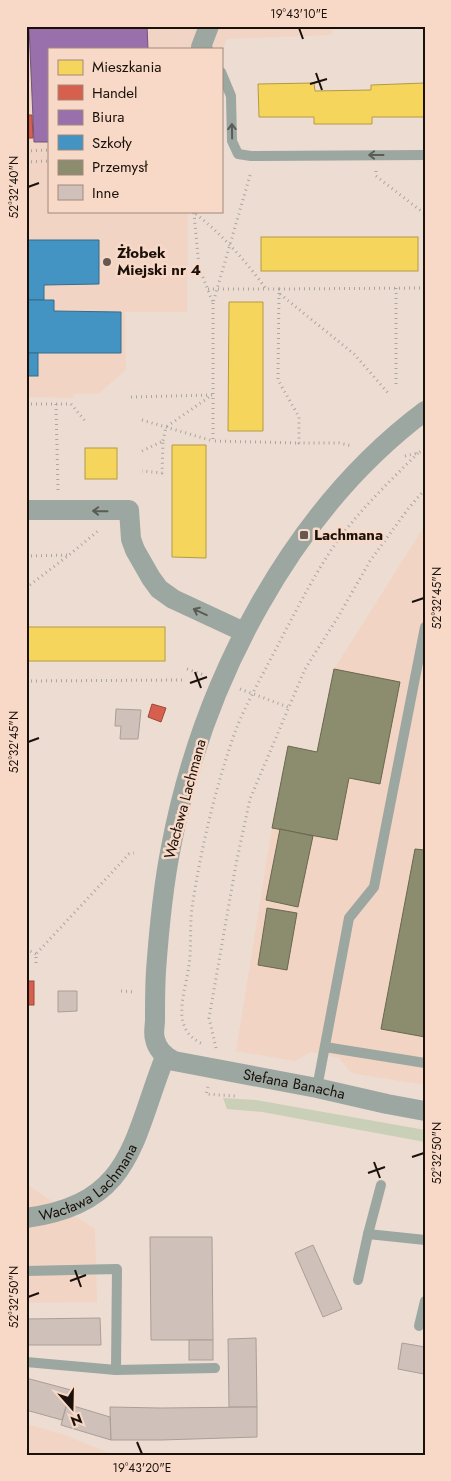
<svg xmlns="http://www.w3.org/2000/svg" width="451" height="1481" font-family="Jost,sans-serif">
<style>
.built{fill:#f1d4c4}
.green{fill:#cacfb8}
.homes{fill:#f6d55c;stroke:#b49a44}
.shops{fill:#d6604d;stroke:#9e4839}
.offices{fill:#9970ab;stroke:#73547b}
.schools{fill:#4393c3;stroke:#376c8c}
.industry{fill:#8c8c6e;stroke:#6a6750}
.building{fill:#cfc1b9;stroke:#aa9e96}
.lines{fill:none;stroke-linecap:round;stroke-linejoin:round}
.path{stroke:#a7a7a0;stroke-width:3;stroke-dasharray:1 4;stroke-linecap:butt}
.lane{stroke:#9ba7a0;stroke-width:10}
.street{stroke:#9ba7a0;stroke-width:20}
.oneway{stroke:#5b5c56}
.ticks{fill:none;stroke:#1b110b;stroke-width:2}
.poi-dot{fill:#645851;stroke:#f8d9c7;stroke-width:2}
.labels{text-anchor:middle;stroke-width:5;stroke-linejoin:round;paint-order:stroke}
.poi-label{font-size:15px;font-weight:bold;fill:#1b110b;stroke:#f8d9c7;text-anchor:start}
.street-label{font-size:15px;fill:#1b110b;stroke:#f8d9c7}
.neatline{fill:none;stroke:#1b110b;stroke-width:2}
.ticks-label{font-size:12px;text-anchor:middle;fill:#1b110b}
</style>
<rect width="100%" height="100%" fill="#eddcd2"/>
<!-- built -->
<g class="built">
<path d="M26,26h305l1,9 -106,4 -5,20v-10h-172v162h139l-1,101h-62l1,58 -28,24h-23l-2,4 -47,-1z"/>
<path d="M425,525v560l-74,-12 -12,-15 -28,-6 -16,9 -59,-10 36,-223 16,-82 30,6 16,-83z"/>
<path d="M26,1184l69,45 2,73 -71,1z"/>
<path d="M26,1424l36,10 52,21h-88z"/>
</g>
<!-- green -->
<path class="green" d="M223,1098l33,2 169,30v12l-163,-30 -35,-3z"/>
<!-- homes -->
<g class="homes">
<path d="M314,83l1,8 56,-1v-5l54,-2v34h-53v7h-58v-7h-55l-1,-33z"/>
<rect x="261" y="237" width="157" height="34"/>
<path d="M229,302h34v129h-35z"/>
<path d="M172,445h34v113l-34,-1z"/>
<rect x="85" y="448" width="32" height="31"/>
<rect x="26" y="627" width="139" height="34"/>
</g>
<!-- shops -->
<g class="shops">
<path d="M26,115h6l1,23h-7z"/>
<path d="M152,704l14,4 -5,14 -13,-5z"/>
<rect x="26" y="981" width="8" height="24"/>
</g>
<!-- offices -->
<path class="offices" d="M29,26h118l1,23h-99v93h-15z"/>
<!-- schools -->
<g class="schools">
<path d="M26,240h73v44l-55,1v15h-18z"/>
<path d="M26,300h28v11l67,1v41h-95z"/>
<rect x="26" y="353" width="12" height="23"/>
</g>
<!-- industry -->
<g class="industry">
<path d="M334,669l66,13 -20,102 -31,-6 -12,62 -65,-12 16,-82 29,6z"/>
<path d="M280,829l33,7 -15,71 -32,-7z"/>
<path d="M415,849l10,1v187l-44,-8z"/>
<path d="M267,908l30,5 -10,57 -29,-5z"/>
</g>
<!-- building -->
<g class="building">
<path d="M116,709l25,1 -3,29h-18l1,-13h-6z"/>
<path d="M58,991h19v20l-19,1z"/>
<path d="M150,1237h62l1,103h-62z"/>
<path d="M313,1245l29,64 -19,8 -28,-64z"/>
<path d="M100,1318l1,27h-75v-26z"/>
<path d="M256,1338l1,69h-28l-1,-68z"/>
<rect x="189" y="1340" width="24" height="20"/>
<path d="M402,1343l23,4 -1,27 -26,-5z"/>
<path d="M26,1378l45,12 -9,30 -36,-10z"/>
<path d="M67,1404l43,13 1,23 -50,-15z"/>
<path d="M110,1407l50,1 97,-1v30l-96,3h-50z"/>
</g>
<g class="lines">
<!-- path -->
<g class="path">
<path d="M26,151l23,-1"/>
<path d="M26,162l23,-1"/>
<path d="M376,171v5l49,38"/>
<path d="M192,211c28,21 54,50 74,78h13l-1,91 21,37v26h40l14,3"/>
<path d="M194,213l5,54 14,36 38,-131"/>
<path d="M396,288v100"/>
<path d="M208,289h57"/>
<path d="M279,289l146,-1"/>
<path d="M280,294l74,60 35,40"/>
<path d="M213,303v138l86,2"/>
<path d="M131,397l81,-2 -46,32 -3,14"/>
<path d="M26,404h45l15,18"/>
<path d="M56,404l2,87"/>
<path d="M142,420l71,21"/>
<path d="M142,451l21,-10 -1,32 -20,-2"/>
<path d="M405,456l13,-3 7,-4"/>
<path d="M26,556l43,-1"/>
<path d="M26,588l43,-33 29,-24"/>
<path d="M187,669l17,6"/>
<path d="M26,681l156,-1"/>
<path d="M240,689l48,18"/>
<path d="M26,949l10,5"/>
<path d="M36,963v-9l93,-100 5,-1"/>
<path d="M121,991l14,1"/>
<path d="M201,1043c-32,-15 -15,-52 -12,-78 3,-21 0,-43 4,-64 9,-57 23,-115 42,-169 11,-29 31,-63 45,-91 19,-36 37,-72 61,-105 23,-30 50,-56 77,-83"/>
<path d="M216,1048l-7,-30 27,-154 14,-65 55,-130 33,-52 32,-56 38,-52 17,-20"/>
<path d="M208,1087l-2,7 29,2"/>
</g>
<!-- lane -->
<g class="lane">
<path d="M221,72l10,24 1,45 6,13 13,2 174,-1"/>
<path d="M325,1047l100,16"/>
<path d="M317,1088l32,-170 25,-31 51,-260"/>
<path d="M381,1185l-13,49 57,6"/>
<path d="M26,1271l91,-2 -1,101 99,-2"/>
<path d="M358,1280l10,-46"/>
<path d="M419,1326l6,-25"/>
<path d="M26,1362l90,8"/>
</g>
<!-- street -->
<g class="street">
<path d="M203,49l-2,-2 8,-21"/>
<path id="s1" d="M425,411c-135,101 -223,273 -254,436 -8,40 -12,82 -15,124 -1,16 -1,32 -1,49 0,6 -2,13 0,19 2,10 9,17 19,22l143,27 70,16 38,7"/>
<path d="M26,510h103l2,29 4,11 16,28 8,11 14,10 71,33"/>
<path id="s2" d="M26,1218c107,-14 106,-78 139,-161"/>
</g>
</g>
<!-- one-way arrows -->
<defs><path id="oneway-shaft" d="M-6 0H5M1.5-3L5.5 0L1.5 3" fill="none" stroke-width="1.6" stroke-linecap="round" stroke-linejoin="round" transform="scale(1.25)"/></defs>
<g class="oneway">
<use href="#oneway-shaft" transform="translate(232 131) rotate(-91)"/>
<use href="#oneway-shaft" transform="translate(376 155) rotate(180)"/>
<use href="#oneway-shaft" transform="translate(100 511) rotate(-179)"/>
<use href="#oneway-shaft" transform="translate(200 612) rotate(-155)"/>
</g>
<!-- ticks -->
<path class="ticks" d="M299,28l4,11M316,73l6,17M310,84l17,-5M28,187l11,-4M412,602l12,-4M195,672l6,16M190,683l17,-6M28,742l11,-4M412,1157l12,-4M374,1162l6,16M368,1173l17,-6M75,1270l6,17M70,1281l16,-6M28,1297l11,-4M137,1442l5,12"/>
<!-- markers -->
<g class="poi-dot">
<circle cx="107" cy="262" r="5"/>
<rect x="299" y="530" width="10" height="10" rx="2.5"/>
</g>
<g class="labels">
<!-- poi labels -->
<g class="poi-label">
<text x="117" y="258">Żłobek<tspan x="117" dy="17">Miejski nr 4</tspan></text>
<text x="314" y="540">Lachmana</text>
</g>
<!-- street labels -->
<g class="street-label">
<text transform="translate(185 799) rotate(-75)" y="5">Wacława Lachmana</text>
<text dy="5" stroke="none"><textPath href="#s1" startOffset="861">Stefana Banacha</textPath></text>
<text dy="5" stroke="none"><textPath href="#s2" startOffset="75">Wacława Lachmana</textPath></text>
</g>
</g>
<!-- border -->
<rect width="451" height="1481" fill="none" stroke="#f8d9c7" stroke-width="55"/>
<!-- legend -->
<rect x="48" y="48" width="175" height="165" fill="#f8d9c7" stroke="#a0897c"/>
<rect x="58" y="60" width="25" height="15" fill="#f6d55c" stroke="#a0897c"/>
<text x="92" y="72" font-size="15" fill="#1b110b">Mieszkania</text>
<rect x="58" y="85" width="25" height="15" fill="#d6604d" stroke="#a0897c"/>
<text x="92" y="98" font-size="15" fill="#1b110b">Handel</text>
<rect x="58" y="110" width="25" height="15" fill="#9970ab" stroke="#a0897c"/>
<text x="92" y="122" font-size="15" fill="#1b110b">Biura</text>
<rect x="58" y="135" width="25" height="15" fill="#4393c3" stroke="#a0897c"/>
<text x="92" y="148" font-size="15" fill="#1b110b">Szkoły</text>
<rect x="58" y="160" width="25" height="15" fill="#8c8c6e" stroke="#a0897c"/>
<text x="92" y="172" font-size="15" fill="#1b110b">Przemysł</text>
<rect x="58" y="185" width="25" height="15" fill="#cfc1b9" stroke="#a0897c"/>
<text x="92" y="198" font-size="15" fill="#1b110b">Inne</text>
<!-- north arrow -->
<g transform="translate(72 1408) rotate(160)" stroke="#f8d9c7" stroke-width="4" paint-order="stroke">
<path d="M0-4L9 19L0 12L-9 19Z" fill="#1b110b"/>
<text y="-8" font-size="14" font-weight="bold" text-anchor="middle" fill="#1b110b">N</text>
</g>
<rect x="28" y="28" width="396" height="1426" class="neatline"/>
<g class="ticks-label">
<text x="299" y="18">19°43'10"E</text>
<text transform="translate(14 187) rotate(-90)" y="4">52°32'40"N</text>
<text transform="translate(437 598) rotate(-90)" y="4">52°32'45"N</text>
<text transform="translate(14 742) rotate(-90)" y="4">52°32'45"N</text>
<text transform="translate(437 1153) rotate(-90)" y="4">52°32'50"N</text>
<text transform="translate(14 1297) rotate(-90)" y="4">52°32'50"N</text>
<text x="142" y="1472">19°43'20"E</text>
</g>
</svg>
